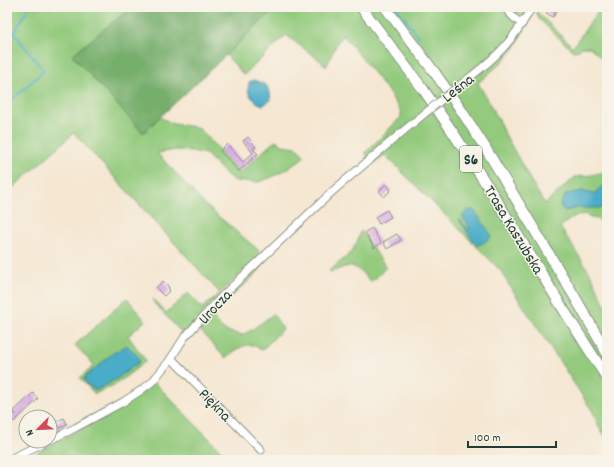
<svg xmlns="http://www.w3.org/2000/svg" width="614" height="467" font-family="Dekko,sans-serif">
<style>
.green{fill:#93ca7d;stroke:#598458}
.forest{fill:#76ae6c;stroke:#4a7650}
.water{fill:#49acc8;stroke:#34747e}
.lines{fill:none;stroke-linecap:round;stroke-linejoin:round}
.stream{stroke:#49acc8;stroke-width:2}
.building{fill:#d9a9e4}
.minor-casing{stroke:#8a9283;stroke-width:9}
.highway-casing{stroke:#8a9283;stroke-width:12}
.minor{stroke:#fff;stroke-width:7}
.highway{stroke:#fff;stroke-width:10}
.minor-bridge-casing{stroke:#8a9283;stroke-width:9;stroke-linecap:butt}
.minor-bridge{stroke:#fff;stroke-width:7}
.labels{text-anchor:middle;stroke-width:3;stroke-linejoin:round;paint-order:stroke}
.shield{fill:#f7f3e8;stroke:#60746a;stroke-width:1}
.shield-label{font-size:15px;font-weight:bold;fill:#1f3d34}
.street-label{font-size:16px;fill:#1f3d34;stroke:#f7f3e8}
</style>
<rect width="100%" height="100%" fill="#f7f3e8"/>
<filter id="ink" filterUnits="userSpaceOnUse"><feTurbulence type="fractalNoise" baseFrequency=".025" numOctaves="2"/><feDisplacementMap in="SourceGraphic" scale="8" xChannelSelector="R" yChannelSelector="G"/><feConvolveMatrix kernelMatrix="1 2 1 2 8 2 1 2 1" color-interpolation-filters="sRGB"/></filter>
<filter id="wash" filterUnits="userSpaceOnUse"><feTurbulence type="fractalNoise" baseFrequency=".012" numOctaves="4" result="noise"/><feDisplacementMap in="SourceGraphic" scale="16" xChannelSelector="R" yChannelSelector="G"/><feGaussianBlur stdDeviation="0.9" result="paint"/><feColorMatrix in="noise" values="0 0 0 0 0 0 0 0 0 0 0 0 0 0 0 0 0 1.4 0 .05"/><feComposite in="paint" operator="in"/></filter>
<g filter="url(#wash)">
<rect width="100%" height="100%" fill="#f5e7d2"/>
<!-- green -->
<g class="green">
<path d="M7,7h125l-59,48 70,78 17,-16 13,7 10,1 15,3 7,6 34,39 37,-33 6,5 14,2 9,9 -16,12 -19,10 -12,4 -22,-1 -7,-4 -23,-23 -14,-3 -16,-1 -19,3 48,52 58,49 -22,19 -21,20 -33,39 -3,1 -4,-2 -26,-28 -1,-4 13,14 22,-20 14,15 18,-15 -146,-160 -67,60z"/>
<path d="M276,7h254l-5,7 6,4 -17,31 -12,13 -24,21 23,41 -1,1 33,60 12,19 30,-27 17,-2 15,-4v48l-3,3 -20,-8 -11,3 -13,10 30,46 17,36v130l-9,-14 -5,-13 -77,-117 -7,-10 -8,-14 -116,-116 -11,8 -9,-10 36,-36v-5l-11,-18 -40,-51 -7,-8 -6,8 -11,24 -4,-5 -36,-27 -42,40 -18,-20z"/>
<path d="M601,7h6v57l-17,-17h-8l-3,3 -6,1 -34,-32 -3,-8 37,36z"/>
<path d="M361,231l25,36 -11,12 -5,2c-16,-16 -16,-19 -38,-9l-3,-1 22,-18 6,-11z"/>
<path d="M263,266l-12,13 -34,30 -4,7 3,6 10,9 16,4 10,-5 21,-16 10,15 -21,21c-3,-1 -6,-4 -9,-5 -11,-2 -20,8 -28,13l-28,-31 28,-29z"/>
<path d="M127,298l18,23 -17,15 18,25 -31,24 -8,3 -12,6 -15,-16 14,-13 -19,-20z"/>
<path d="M154,382l76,78h-206l78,-43z"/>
</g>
<!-- forest -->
<path class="forest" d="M132,7h144l-50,48 -83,78 -71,-78z"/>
<!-- water -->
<g class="water">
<path d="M254,80l12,5 4,7 1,8 -8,5c-7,-2 -14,-8 -15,-16 0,-2 1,-5 1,-7z"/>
<path d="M603,185l4,2v18l-5,3h-24l-13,3 -5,-6 6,-11 16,-3 12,3z"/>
<path d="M471,210h3l17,25c-1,5 -9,9 -14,10l-3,-3 -15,-23 10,11 1,-2 -8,-12 6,-5z"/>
<path d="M127,345l13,14 -1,3 -21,16 -21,12c-5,-1 -12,-6 -13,-12l28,-24z"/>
</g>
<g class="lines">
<!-- stream -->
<g class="stream">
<path d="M396,7l23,30"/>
<path d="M7,104l37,-33 -30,-38 15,-26"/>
</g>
</g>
<g id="blocks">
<!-- building -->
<g class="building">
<path d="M549,7h7l2,1 -5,9 -7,-4z"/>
<path d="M248,137l8,10 -3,2 5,5 -19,17 -19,-20 7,-7 16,18 10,-9 -10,-12z"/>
<path d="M386,184l5,6 -7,7 -5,-6z"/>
<path d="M387,210l4,7 -12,7 -4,-7z"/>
<path d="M372,228l9,15 -7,5 -9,-16z"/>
<path d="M397,234l4,6 -14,9 -4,-7z"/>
<path d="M163,281l6,6 -1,1 2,2 -6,6 -8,-8z"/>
<path d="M33,393l5,6 -24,23 -5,-5 4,-5 3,3 -2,-4z"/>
<path d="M64,418l3,6 -11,6 -4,-6z"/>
</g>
</g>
</g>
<g filter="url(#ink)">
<use href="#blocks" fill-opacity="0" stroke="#8a9283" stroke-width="1"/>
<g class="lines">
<!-- minor casing -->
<g class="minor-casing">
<g id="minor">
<path d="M504,7l10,11 8,6"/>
<path d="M460,85c15,-12 31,-23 44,-38 11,-12 20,-26 28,-40"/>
<path d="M171,358l90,92"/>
<path d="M50,440l25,-12 48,-26 17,-11 12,-9 18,-22 14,-22 38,-42 112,-106 67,-57 23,-19"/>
<path d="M8,460l39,-19"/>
</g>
</g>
<!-- highway casing -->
<g class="highway-casing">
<g id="highway">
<path d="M361,7l62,82 29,42 42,65 66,108 47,74"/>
<path d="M385,7l50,66 26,37 25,39 90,150 31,54"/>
</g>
</g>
<!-- minor -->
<use href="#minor" class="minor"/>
<!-- highway -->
<use href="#highway" class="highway"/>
<!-- minor-bridge casing -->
<g class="minor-bridge-casing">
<path id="minor-bridge" d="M424,114l36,-29"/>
</g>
<!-- minor-bridge -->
<use href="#minor-bridge" class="minor-bridge"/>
</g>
</g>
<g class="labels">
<!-- shield labels -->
<rect class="shield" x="460" y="146" width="22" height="26" rx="3"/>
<g class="shield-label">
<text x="471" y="164">S6</text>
</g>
<!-- street labels -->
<g class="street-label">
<text transform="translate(457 87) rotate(-38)" y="6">Leśna</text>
<text transform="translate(515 229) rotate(59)" y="6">Trasa Kaszubska</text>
<text transform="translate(214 306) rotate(-47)" y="6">Urocza</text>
<text transform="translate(216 404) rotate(46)" y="6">Piękna</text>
</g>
</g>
<!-- margin -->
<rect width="614" height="467" fill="none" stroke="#f7f3e8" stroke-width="24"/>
<!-- north arrow -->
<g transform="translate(38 429) rotate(246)"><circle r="19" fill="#f7f3e8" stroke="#a1aaa0"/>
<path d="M0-3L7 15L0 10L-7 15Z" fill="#d1495b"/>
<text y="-6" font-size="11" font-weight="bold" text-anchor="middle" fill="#1f3d34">N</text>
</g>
<!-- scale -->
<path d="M468 441v6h88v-6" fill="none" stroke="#1f3d34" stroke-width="2"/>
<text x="474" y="441" font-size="12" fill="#1f3d34" stroke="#f7f3e8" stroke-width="3" paint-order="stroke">100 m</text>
</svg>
